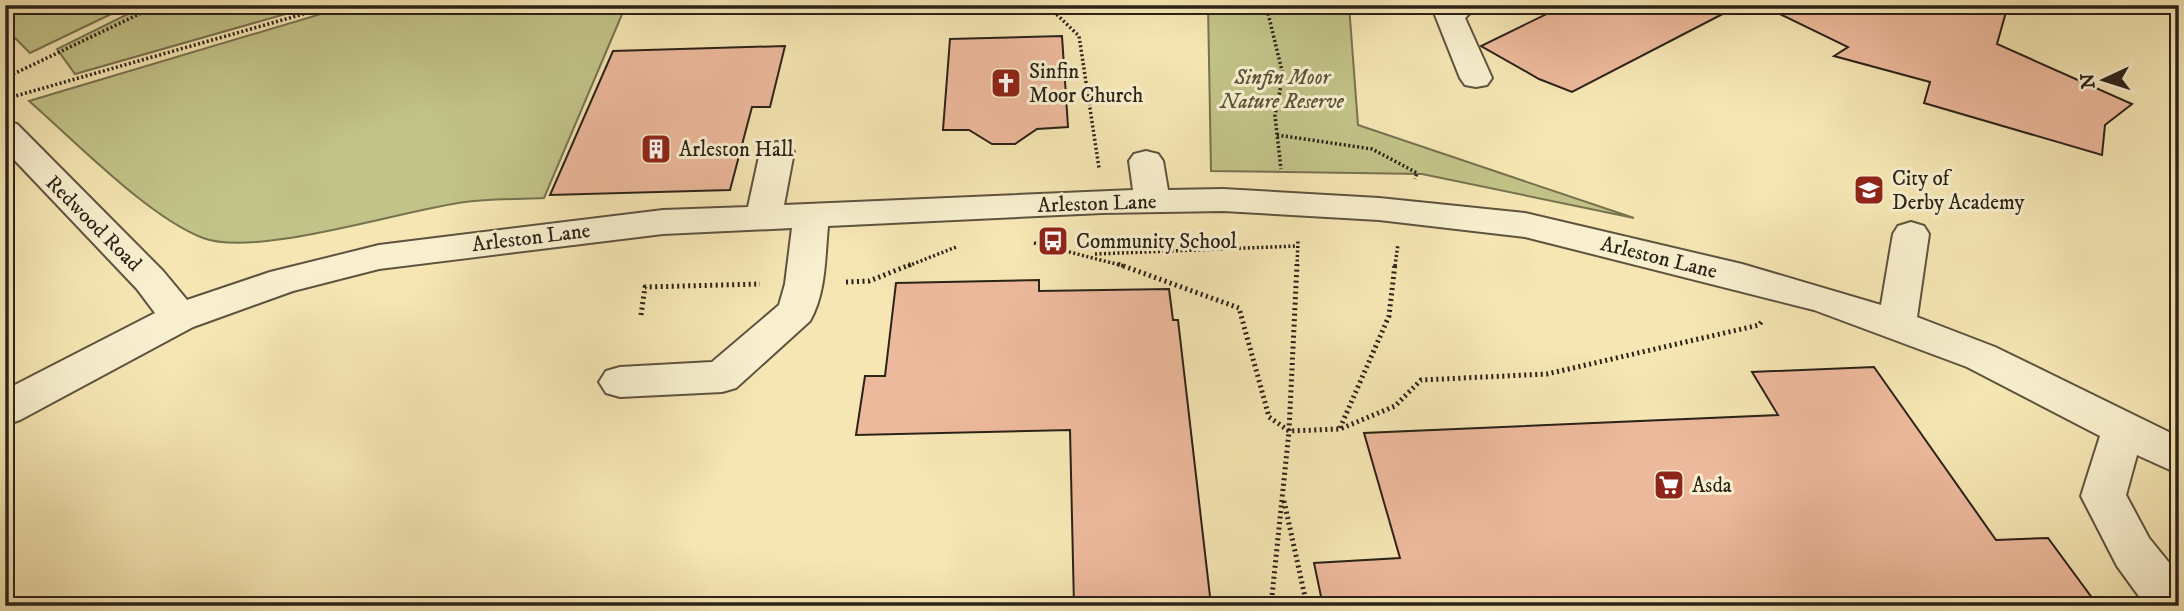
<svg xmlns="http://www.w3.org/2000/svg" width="2184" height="611" font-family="'IM FELL DW Pica',serif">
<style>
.green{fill:#c2c388;stroke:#767250;stroke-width:2}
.building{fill:#edb99c;stroke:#2b2218;stroke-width:2}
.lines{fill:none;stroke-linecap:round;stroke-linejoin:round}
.minor-casing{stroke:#5e533f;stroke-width:4}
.path-far1{stroke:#2b2218;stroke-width:3.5;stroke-dasharray:2 2.5;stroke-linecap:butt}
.path{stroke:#2b2218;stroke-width:5;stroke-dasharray:2 3.5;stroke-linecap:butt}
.minor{fill:#f8efce;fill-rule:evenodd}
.labels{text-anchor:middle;stroke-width:6;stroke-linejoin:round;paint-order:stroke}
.poi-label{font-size:21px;fill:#2b2218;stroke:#f8efce;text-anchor:start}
.park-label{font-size:21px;font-style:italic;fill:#58523a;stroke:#f8efce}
.street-label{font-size:21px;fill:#2b2218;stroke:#f8efce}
</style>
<rect width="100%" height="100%" fill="#f5e6b3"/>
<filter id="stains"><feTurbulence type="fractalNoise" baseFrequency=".00286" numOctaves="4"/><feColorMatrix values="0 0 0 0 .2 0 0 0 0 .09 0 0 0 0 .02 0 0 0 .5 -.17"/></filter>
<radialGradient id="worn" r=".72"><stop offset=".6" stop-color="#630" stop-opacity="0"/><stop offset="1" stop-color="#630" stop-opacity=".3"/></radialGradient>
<!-- green -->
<g class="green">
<path d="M5,5h125l-100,48 -25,-25z"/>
<path d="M146,5h171l-242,69 -18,-25z"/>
<path d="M351,5h275l-82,193c-26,1 -53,1 -79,4 -63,8 -208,56 -262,36 -55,-21 -128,-97 -174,-137z"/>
<path d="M1208,5h141l9,120 276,93 -212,-44 -211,-3z"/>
</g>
<!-- building -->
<g class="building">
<path d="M1565,5h175l-168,87 -33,-13 -58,-33z"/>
<path d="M1761,5h247l-11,39 135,60 -27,21 -3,30 -178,-52 6,-21 -96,-26 14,-9z"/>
<path d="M1062,36l6,91 -31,2 -22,15h-23l-23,-14h-26l7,-91z"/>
<path d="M785,46l-15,61h-18l-22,83 -180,5 63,-144z"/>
<path d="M1039,280v11l130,-2 4,31h5l33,285 -137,1 -4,-176 -214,5 9,-59h20l11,-93z"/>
<path d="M1874,367l122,173 52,-2 50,68h-775l-9,-43 86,-5 -36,-125 414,-18 -26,-43z"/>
</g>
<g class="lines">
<!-- minor casing -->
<g class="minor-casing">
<g id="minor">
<path d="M1444,5h34l-13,13 27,60 -5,7 -11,2 -11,-2 -5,-7 -25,-63z"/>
<path d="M5,121l12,3 146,147 24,29 83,-28 109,-27 284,-35 85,-3 12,-55 5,-7 12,-3 12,3 5,7 -10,53 349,-15 -4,-29 5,-7 12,-3 12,3 5,7 5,29 55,-1 156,9 146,15 217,51 139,41 12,-71 5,-8 13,-4 13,4 5,8 -12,83 78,30 184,90v37l-42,-19 -11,40 23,43 30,37v31h-33l-29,-40 -36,-70 19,-60 -133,-69 -153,-57 -289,-73 -146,-17 -156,-9 -121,2 -274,13c-3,31 -2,67 -18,95l-74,67 -14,4 -102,5 -14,-4 -7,-11 7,-11 14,-4 92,-5 67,-57 6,-21 7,-56 -129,6 -284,35 -86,22 -100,36 -173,93 -15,5v-35l150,-77 -18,-24 -132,-139z"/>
</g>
</g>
<!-- path-far1 -->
<g class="path-far1">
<path d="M1047,5l32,31 20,132"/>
<path d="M1266,5l17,70 -8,41 6,53"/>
<path d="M5,78l153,-73"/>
<path d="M12,97l323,-92"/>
<path d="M1277,135l95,14 45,24 -2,6"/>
<path d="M1034,243l90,23"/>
<path d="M1095,254l202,-8"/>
<path d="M908,266l48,-19"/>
<path d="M1297,266l1,-26"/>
<path d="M1395,266l3,-22"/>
</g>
<!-- path -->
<g class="path">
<path d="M1118,264l121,44 30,109 20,14 51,-2 55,-23 26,-26 126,-6 212,-49 3,-4"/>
<path d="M846,282l23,-1 43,-17"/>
<path d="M641,315l4,-28 115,-3"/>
<path d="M1340,428l49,-112 6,-52"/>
<path d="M1284,501l23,105"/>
<path d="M1271,606l18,-175 8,-167"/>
</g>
<!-- minor -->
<use href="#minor" class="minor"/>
</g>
<!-- icons -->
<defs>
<g id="church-square" transform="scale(1.575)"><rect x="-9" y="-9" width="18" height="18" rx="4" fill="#8f2418" stroke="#f8efce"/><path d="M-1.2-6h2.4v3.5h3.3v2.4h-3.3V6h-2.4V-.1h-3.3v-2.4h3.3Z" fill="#fff"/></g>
<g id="building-square" transform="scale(1.575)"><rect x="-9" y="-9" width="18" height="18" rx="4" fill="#8f2418" stroke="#f8efce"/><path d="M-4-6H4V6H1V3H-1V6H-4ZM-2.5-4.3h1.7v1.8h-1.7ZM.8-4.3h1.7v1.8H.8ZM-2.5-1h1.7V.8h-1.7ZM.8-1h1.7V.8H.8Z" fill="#fff"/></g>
<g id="school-square" transform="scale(1.575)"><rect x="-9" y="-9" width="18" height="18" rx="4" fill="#8f2418" stroke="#f8efce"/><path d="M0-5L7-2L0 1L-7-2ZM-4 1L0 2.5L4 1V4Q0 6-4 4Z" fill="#fff"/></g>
<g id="bus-square" transform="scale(1.575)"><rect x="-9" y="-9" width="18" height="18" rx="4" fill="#8f2418" stroke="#f8efce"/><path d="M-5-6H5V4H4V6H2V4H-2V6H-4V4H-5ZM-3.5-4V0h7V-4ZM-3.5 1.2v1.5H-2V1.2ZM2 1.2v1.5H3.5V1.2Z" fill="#fff"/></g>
<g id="supermarket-square" transform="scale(1.575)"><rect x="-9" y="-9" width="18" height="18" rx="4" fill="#8f2418" stroke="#f8efce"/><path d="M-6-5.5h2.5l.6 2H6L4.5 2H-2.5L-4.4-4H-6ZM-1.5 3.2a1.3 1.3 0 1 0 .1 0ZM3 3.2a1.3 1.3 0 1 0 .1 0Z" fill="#fff"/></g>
</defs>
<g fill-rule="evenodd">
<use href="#church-square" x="1006" y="83"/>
<use href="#building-square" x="656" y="149"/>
<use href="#school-square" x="1869" y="190"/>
<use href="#bus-square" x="1053" y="241"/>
<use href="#supermarket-square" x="1669" y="485"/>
</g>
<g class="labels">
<!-- poi labels -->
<g class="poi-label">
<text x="1029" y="78">Sinfin<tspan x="1029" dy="24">Moor Church</tspan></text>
<text x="679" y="156">Arleston Hall</text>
<text x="1892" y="185">City of<tspan x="1892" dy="24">Derby Academy</tspan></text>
<text x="1076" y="248">Community School</text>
<text x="1692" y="492">Asda</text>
</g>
<!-- park labels -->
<g class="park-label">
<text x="1282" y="84">Sinfin Moor<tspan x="1282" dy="24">Nature Reserve</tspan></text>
</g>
<!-- street labels -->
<g class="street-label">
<text transform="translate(1097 203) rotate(-2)" y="7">Arleston Lane</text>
<text transform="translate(94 223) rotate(45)" y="7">Redwood Road</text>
<text transform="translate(531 237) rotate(-7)" y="7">Arleston Lane</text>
<text transform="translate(1659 257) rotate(14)" y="7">Arleston Lane</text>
</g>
</g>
<!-- margin -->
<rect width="2184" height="611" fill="none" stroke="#f5e6b3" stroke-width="28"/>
<rect x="7" y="7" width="2170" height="597" fill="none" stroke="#2b2218" stroke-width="3.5"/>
<rect x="14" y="14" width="2156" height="583" fill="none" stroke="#2b2218" stroke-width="2"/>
<!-- north arrow -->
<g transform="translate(2104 80) rotate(266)" stroke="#f8efce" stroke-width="5" paint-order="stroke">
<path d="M0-5L12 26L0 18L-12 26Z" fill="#2b2218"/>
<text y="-10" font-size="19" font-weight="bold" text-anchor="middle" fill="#2b2218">N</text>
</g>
<rect width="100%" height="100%" filter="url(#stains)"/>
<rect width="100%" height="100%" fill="url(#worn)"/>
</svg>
